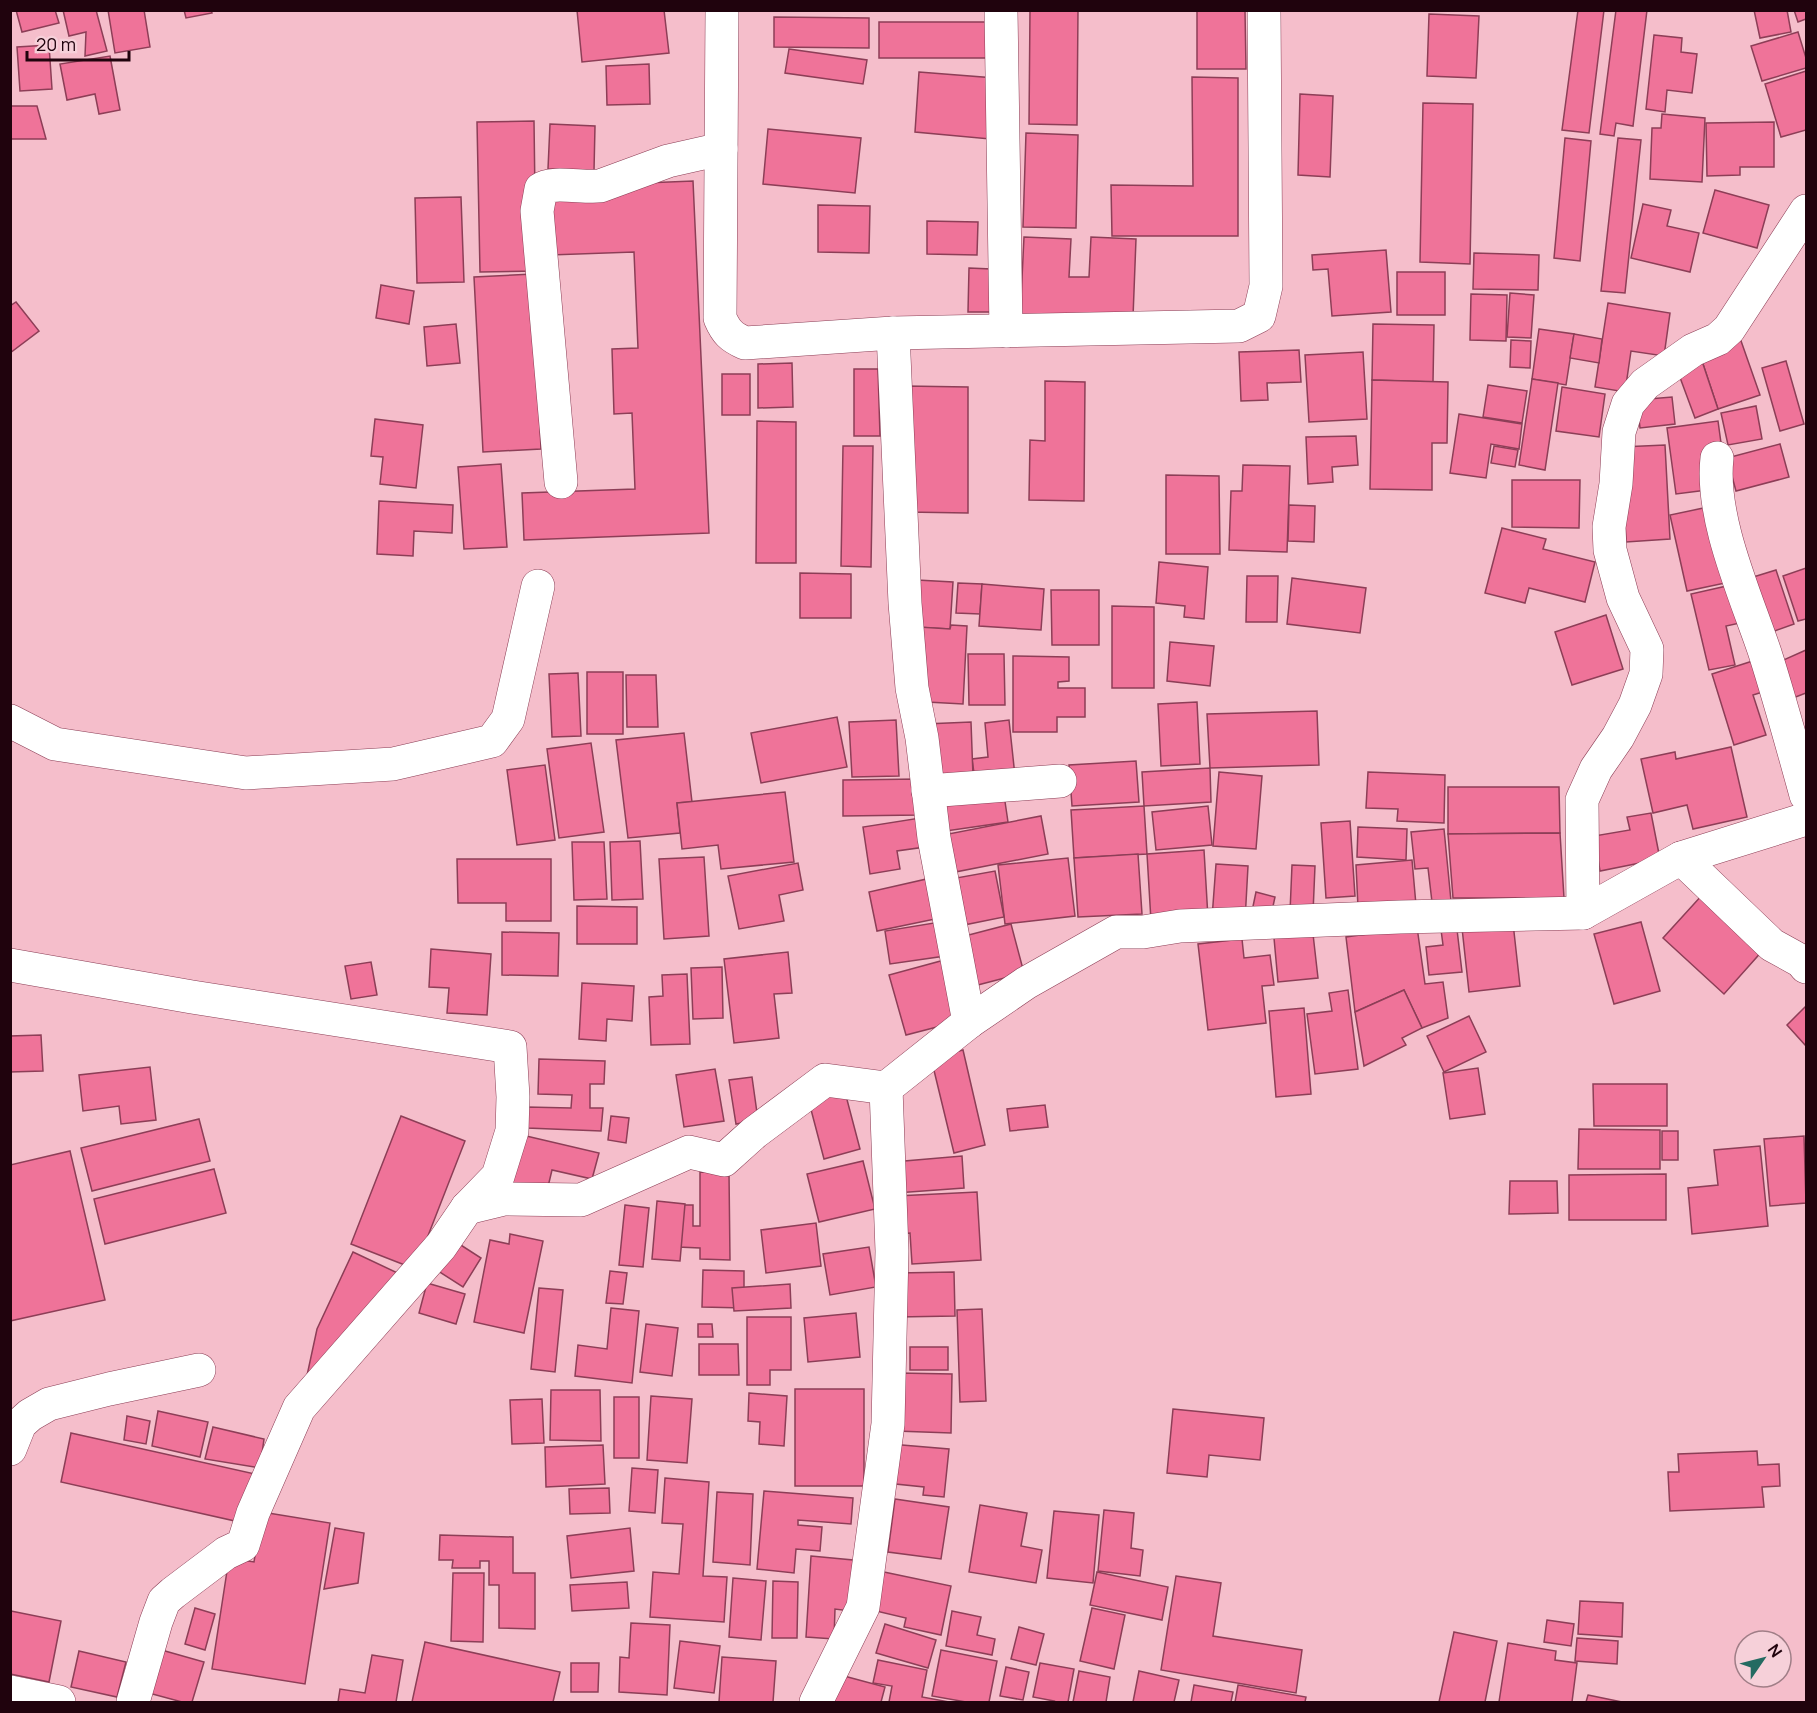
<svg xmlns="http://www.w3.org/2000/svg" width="1817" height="1713" font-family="Manrope,sans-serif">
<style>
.building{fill:#ef7399;stroke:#8d3e57;stroke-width:1.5}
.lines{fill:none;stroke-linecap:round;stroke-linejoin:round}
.minor-casing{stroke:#8b3d55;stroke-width:34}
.major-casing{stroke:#8b3d55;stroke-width:34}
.minor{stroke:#fff;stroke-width:33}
.major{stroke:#fff;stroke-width:33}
</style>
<rect width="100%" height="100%" fill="#f5becb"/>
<!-- building -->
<g class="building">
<path d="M16,10h39l4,13 -37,9z"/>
<path d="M63,10h33l11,41 -22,5 1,-24 -17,4z"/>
<path d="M108,10h36l6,37 -35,6z"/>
<path d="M184,10h27l1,3 -26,5z"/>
<path d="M577,10h87l5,43 -87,9z"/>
<path d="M1030,10h48l-1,115 -48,-1z"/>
<path d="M1197,10h48l1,59h-49z"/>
<path d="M1578,10h26l-15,123 -27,-3z"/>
<path d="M1616,10h31l-14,116 -17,-3 -2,13 -14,-2z"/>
<path d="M1754,10h33l4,22 -31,6z"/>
<path d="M1794,10h12v9l-8,3z"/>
<path d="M1429,14l50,2 -3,62 -49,-2z"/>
<path d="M774,17l95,1v30l-95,-1z"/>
<rect x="879" y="22" width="117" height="36"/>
<path d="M1798,32l8,26v10l-44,13 -11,-35z"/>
<path d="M1654,35l28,3 -1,14 16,2 -5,39 -25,-3 -2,22 -19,-3z"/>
<path d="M49,45l3,44 -32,2 -3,-44z"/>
<path d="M789,49l78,11 -4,24 -78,-11z"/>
<path d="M110,56l10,54 -21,4 -4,-20 -28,6 -7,-36z"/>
<path d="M649,64l1,40 -43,1 -1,-39z"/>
<path d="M1806,71v59l-25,7 -16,-53z"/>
<path d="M919,72l76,6 -5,61 -75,-7z"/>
<path d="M1192,77l46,1v158h-126l-1,-51 82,1z"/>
<path d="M1300,94l33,2 -3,81 -32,-2z"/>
<path d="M1423,103l50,1 -3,160 -50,-2z"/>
<path d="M10,106h27l9,33h-36z"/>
<path d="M1662,114l43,4 -3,64 -52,-3 2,-51h9z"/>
<path d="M534,121l2,150 -56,1 -3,-150z"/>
<path d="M1774,122v45h-34v8l-33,1 -1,-53z"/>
<path d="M550,124l45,2 -1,45 -46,-2z"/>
<path d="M768,129l93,9 -6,55 -92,-9z"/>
<path d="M1026,133l52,2 -2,93 -53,-1z"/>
<path d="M1565,138l26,3 -11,120 -26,-3z"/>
<path d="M1618,138l23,2 -16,153 -24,-2z"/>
<path d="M693,181l16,352 -185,7 -2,-47 113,-4 -3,-76 -18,1 -2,-65 26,-1 -4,-96 -84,3 -3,-68z"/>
<path d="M1715,190l54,15 -12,43 -54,-15z"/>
<path d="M461,197l3,85 -47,1 -2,-85z"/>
<path d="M1643,204l28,6 -4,16 32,7 -9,39 -59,-14z"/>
<path d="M818,205l52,1 -1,47 -51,-1z"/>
<path d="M927,221l51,1 -1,33 -50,-1z"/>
<path d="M1024,237l47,2 -2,38h20l2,-40 45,2 -3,78 -113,2z"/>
<path d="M1386,250l5,62 -59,4 -4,-47 -15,1 -1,-15z"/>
<path d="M1474,253l65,2 -1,35 -65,-1z"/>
<path d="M969,268l22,1 -1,43h-22z"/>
<rect x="1397" y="272" width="48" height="43"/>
<path d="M533,274l8,175 -58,3 -9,-175z"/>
<path d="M381,285l33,6 -5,33 -33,-6z"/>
<path d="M1510,293l24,2 -3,43 -24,-1z"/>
<path d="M1471,294l36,1 -1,46 -36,-1z"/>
<path d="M16,302l23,29 -29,22v-47z"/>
<path d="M1608,303l62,10 -6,43 -33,-5 -6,41 -30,-5z"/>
<path d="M456,324l4,39 -33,3 -3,-39z"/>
<path d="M1373,324l61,1 -1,57 -61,-2z"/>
<path d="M1539,329l35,5 -8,51 -34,-6z"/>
<path d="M1574,334l28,5 -3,24 -29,-5z"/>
<path d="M1740,338l20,57 -42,14 -18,-54z"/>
<path d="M1511,340l20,1 -1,27 -20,-1z"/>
<path d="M1299,350l2,32 -34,1 1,17 -27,1 -2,-49z"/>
<path d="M1363,352l4,67 -58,3 -4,-67z"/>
<path d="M1700,355l18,54 -23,9 -20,-54z"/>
<path d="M1786,361l18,63 -24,7 -18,-63z"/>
<path d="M792,363l1,44 -35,1v-44z"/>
<path d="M854,369h24l2,67h-26z"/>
<rect x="722" y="374" width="28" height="41"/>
<path d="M1532,379l26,4 -13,87 -26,-5z"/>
<path d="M1372,380l76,2 -1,61h-15v47l-62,-1z"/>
<path d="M1045,381l40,1 -1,119 -55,-1 1,-60 15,1z"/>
<path d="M1488,385l39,6 -5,32 -39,-6z"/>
<path d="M905,386l63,1v126l-62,-1z"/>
<path d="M1562,387l43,7 -6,43 -43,-6z"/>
<path d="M1672,397l3,27 -35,4 -3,-28z"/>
<path d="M1756,406l6,33 -34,6 -7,-32z"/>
<path d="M1459,414l63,10 -3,25 -28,-5 -5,34 -36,-5z"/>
<path d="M375,419l48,6 -7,63 -36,-4 3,-27 -12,-1z"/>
<path d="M757,421l39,1v141h-40z"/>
<path d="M1718,421l3,22 -6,46 -39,5 -9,-66z"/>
<path d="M1356,436l2,29 -26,2 1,15 -25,2 -2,-47z"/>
<path d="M1780,444l9,33 -53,14 -9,-33z"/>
<path d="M1665,445l5,94 -44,3 -5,-95z"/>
<path d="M843,446h30l-2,121 -30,-1z"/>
<path d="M1494,446l24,4 -3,17 -24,-4z"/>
<path d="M501,464l6,83 -43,2 -6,-82z"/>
<path d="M1243,465l47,1 -3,86 -58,-2 2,-59h11z"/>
<path d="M1166,475l53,1 1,78h-54z"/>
<path d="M1512,480h68l-1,48 -67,-1z"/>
<path d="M379,501l74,4 -1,28 -38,-2 -1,25 -36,-2z"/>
<path d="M1289,505l26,1 -1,36 -26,-1z"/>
<path d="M1713,506l17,76 -43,9 -17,-76z"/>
<path d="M1502,528l44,11 -3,10 52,13 -10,40 -56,-14 -4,15 -40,-10z"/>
<path d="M1159,562l49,5 -4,52 -20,-2 1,-11 -29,-3z"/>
<path d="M1806,568v51l-8,2 -15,-45z"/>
<path d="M1776,570l18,54 -25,9 -19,-55z"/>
<path d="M800,573l51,1v44h-51z"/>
<path d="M1247,576h31l-1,46h-31z"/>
<path d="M1292,578l74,10 -6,45 -73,-9z"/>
<path d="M917,580l36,2 -3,47 -36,-2z"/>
<path d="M958,583l24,1 -2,30 -24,-1z"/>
<path d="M1740,583l9,38 -23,5 9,39 -26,5 -18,-76z"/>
<path d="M982,584l62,5 -3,41 -62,-4z"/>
<path d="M1051,590h48v55h-47z"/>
<path d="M1112,606l42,1v81h-42z"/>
<path d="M1606,615l17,54 -51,16 -17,-53z"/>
<path d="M951,625l16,1 -4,78 -36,-2 -8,-75 31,2z"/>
<path d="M1170,642l44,4 -4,40 -43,-5z"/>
<path d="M1806,650v43l-13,5 -16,-35z"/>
<path d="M968,654h36l1,51h-36z"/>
<path d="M1013,656l56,1v24l-11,1v6h27v29h-28v15h-44z"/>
<path d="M1762,658l10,31 -19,6 13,40 -32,10 -22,-71z"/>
<rect x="587" y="672" width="36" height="62"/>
<path d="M578,673l3,63 -29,1 -3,-63z"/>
<path d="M626,675h30l2,52h-31z"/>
<path d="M1197,702l3,62 -39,2 -3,-62z"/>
<path d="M1317,711l2,54 -109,3 -3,-54z"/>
<path d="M837,717l10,50 -86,16 -10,-50z"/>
<path d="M896,720l3,56 -47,1 -3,-55z"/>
<path d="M1009,720l6,56 -40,4 -3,-21 16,-2 -3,-34z"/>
<path d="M971,722l2,54 -45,2 -3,-54z"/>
<path d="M684,733l8,69 -15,1 3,30 -52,5 -12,-98z"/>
<path d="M591,743l13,89 -45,6 -12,-89z"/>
<path d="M1731,747l16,70 -54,12 -6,-24 -34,8 -12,-54 34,-7 1,7z"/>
<path d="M1136,761l3,41 -67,4 -3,-41z"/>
<path d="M545,765l10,75 -38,5 -10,-75z"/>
<path d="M1210,768l1,34 -67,4 -2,-34z"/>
<path d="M1219,772l43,4 -6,73 -43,-3z"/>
<path d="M1368,772l77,3 -1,48 -47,-2 1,-12 -32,-1z"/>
<path d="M919,779l1,36 -77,1v-36z"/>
<path d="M1448,787h111l1,46 -112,1z"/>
<path d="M1003,788l5,34 -69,10 -5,-35z"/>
<path d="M785,792l9,70 -73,7 -3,-24 -36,4 -5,-46z"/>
<path d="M1144,806l3,48 -73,4 -3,-48z"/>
<path d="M1208,806l4,39 -56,5 -4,-38z"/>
<path d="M1651,813l9,46 -60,12 -6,-35 36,-6 -3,-13z"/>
<path d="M1041,816l7,38 -103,20 -7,-38z"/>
<path d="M920,818l5,29 -28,4 3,18 -30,5 -7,-47z"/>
<path d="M1350,821l5,75 -29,2 -5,-75z"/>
<path d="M1358,827l49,2 -1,31 -49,-3z"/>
<path d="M1444,829l7,72 -19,1 -4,-34 -13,1 -4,-37z"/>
<path d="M1560,833l4,65h-111l-5,-64z"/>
<path d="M640,841l3,58 -31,1 -2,-58z"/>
<path d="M572,842h32l3,57 -33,1z"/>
<path d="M1204,850l4,68 -57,3 -4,-67z"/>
<path d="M1138,854l4,60 -64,3 -4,-59z"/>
<path d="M704,857l5,79 -45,3 -5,-80z"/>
<path d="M1068,858l7,58 -70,8 -7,-59z"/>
<path d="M457,859h94v62h-45v-18h-48z"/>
<path d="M1412,860l4,45 -58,2 -2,-42z"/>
<path d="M798,863l5,27 -24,5 5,26 -45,8 -11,-53z"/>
<path d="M1216,864l32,2 -3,55 -33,-3z"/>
<path d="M1292,865l23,1 -2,47 -23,-1z"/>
<path d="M995,871l9,46 -50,10 -9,-47z"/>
<path d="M931,878l9,40 -63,13 -8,-39z"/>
<path d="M1256,892l19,5 -5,23 -19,-4z"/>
<path d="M1703,894l61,55 -40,45 -61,-56z"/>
<path d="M577,906l60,1v37h-60z"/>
<path d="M946,921l6,34 -62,9 -5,-33z"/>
<path d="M1456,921l6,51 -33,3 -3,-28 17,-2 -3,-23z"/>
<path d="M1641,922l19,69 -46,13 -20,-70z"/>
<path d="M1513,923l7,63 -51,6 -7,-64z"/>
<path d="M1011,924l13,49 -54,14 -13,-49z"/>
<path d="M1417,927l8,57 18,-2 5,36 -26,10 -18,-38 -49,22 -9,-75z"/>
<path d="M502,932l57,1 -1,43 -56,-1z"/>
<path d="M1313,934l5,44 -40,4 -4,-44z"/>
<path d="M1242,939l2,19 26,-3 4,30 -12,1 4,37 -58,7 -10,-86z"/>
<path d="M431,949l60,5 -4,61 -40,-2 2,-25 -20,-1z"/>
<path d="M788,952l4,41 -18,1 5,44 -45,5 -10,-84z"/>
<path d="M948,959l16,61 -58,15 -17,-60z"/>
<path d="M371,962l6,33 -26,4 -6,-33z"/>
<path d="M722,967l1,51 -30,1 -2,-51z"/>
<path d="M687,974l3,70 -39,1 -2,-48 14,-1 -1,-21z"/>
<path d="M582,983l52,3 -2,35 -25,-2 -1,22 -27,-2z"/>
<path d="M1348,990l10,79 -43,5 -8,-60 25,-3 -3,-18z"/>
<path d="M1404,990l18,38 -20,10 4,7 -42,21 -9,-54z"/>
<path d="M1806,1006v40l-19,-21z"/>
<path d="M1304,1008l7,86 -35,3 -7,-86z"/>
<path d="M1469,1016l17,36 -42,20 -17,-36z"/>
<path d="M41,1035l2,36 -33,1v-36z"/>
<path d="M963,1050l22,95 -31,8 -23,-95z"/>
<path d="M539,1059l66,2 -1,23h-14v24h13l-2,23 -74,-3v-21l44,1 1,-13 -34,-1z"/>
<path d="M150,1067l6,53 -35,4 -2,-18 -36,5 -4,-36z"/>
<path d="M1478,1068l7,46 -35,5 -7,-46z"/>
<path d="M715,1069l9,52 -40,6 -8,-52z"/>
<path d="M752,1077l6,43 -22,4 -7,-44z"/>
<path d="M1593,1084h74v42h-73z"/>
<path d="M845,1092l15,57 -36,10 -15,-57z"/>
<path d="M1045,1105l3,22 -38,4 -3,-22z"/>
<path d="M401,1116l64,25 -50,128 -64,-25z"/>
<path d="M611,1116l18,2 -3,25 -18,-3z"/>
<path d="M199,1119l11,42 -118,30 -11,-43z"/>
<path d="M1579,1129l81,1v39h-82z"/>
<rect x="1662" y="1131" width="16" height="29"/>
<path d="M522,1135l77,18 -7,26 -40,-9 -6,25 -35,-8z"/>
<path d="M1804,1136l2,67 -36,3 -6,-67z"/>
<path d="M1760,1146l8,80 -76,8 -4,-46 30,-3 -4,-35z"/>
<path d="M70,1151l35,149 -95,21v-156z"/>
<path d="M962,1156l2,32 -68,5 -3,-31z"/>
<path d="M863,1161l12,48 -56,13 -12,-48z"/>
<path d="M214,1169l12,44 -121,31 -11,-45z"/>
<path d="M700,1172l29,1 1,87 -30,-1v-11l-22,-1v-42h15v21h7z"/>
<path d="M1666,1174v46h-97v-45z"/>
<path d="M1510,1181h47l1,32 -49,1z"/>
<path d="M977,1192l4,68 -69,4 -2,-31 -12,1 -2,-38z"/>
<path d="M657,1201l28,3 -5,57 -28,-2z"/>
<path d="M625,1205l24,3 -6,59 -24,-2z"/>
<path d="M816,1223l5,43 -55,7 -5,-43z"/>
<path d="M510,1234l33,7 -19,92 -50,-11 16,-82 19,4z"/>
<path d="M453,1240l28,18 -18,29 -28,-18z"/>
<path d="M869,1247l7,40 -46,8 -7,-41z"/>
<path d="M353,1252l53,25 -100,103 11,-51z"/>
<path d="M703,1270l41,1v37l-42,-1z"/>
<path d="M610,1271l17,2 -4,31 -17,-1z"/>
<path d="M954,1272l1,44 -58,1v-44z"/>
<path d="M427,1283l38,11 -9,30 -37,-11z"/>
<path d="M790,1284l1,24 -57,3 -2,-23z"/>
<path d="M539,1288l24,2 -8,82 -24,-3z"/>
<path d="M611,1308l28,3 -7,72 -57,-7 3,-31 29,4z"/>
<path d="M982,1309l4,92 -26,1 -3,-92z"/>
<path d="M856,1313l4,44 -52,5 -4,-44z"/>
<path d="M747,1317h44v53h-21v15h-23z"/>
<path d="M646,1324l32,4 -6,48 -32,-4z"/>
<path d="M698,1324h14l1,13h-15z"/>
<path d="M699,1344h39l1,31h-40z"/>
<rect x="910" y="1347" width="38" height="23"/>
<path d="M898,1373l54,1 -1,59 -55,-2z"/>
<rect x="795" y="1389" width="69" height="97"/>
<path d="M551,1390h49l1,51 -51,-1z"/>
<path d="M749,1393l38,3 -3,50 -25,-2 1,-22 -12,-1z"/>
<path d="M651,1396l41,3 -5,64 -40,-3z"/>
<rect x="614" y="1397" width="25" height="61"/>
<path d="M542,1399l2,44 -32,1 -2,-44z"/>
<path d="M1173,1409l91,9 -4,42 -51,-5 -2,22 -40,-4z"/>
<path d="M158,1411l50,11 -8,35 -48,-11z"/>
<path d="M127,1416l23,5 -4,23 -22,-4z"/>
<path d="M213,1427l51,12 -4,29 -55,-9z"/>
<path d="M71,1433l184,41 -11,49 -183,-41z"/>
<path d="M890,1444l59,5 -5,48 -21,-2 1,-8 -38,-4z"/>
<path d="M603,1445l2,39 -59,3 -1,-40z"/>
<path d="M1757,1451l1,14 21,-1 1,22 -18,1 2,20 -94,4 -2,-39h11l-1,-18z"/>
<path d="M632,1468l26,2 -3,43 -26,-2z"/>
<path d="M665,1478l44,4 -6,94 24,1 -3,45 -74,-5 3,-45 26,2 4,-50 -21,-1z"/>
<path d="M609,1488l1,25 -40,1 -1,-25z"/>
<path d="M764,1491l89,7 -2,26 -53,-4v5l24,2 -2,24 -24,-2 -2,24 -37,-4z"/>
<path d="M717,1492l36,2 -3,71 -37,-3z"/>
<path d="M895,1499l54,8 -8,52 -53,-7z"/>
<path d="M980,1505l47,8 -6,33 21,4 -6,33 -67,-11z"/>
<path d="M1104,1510l30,3 -3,35 12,2 -3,26 -42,-5z"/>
<path d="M1054,1511l45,4 -6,68 -46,-5z"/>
<path d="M262,1512l68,11 -25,161 -93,-15 17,-111 25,4z"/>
<path d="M335,1528l29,5 -6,50 -34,6z"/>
<path d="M630,1528l4,43 -63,7 -4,-42z"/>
<path d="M440,1535l73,2v36h22v56l-36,-1v-43h-10v-24h-9v7h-28l1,-8h-14z"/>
<path d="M811,1556l42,4 -3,51 -15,-2 -1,30 -28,-2z"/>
<path d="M884,1572l67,14 -10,49 -37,-8 2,-9 -30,-7z"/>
<path d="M1097,1572l71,15 -6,33 -72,-15z"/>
<path d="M453,1573h31l-1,69 -32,-1z"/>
<path d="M1176,1576l45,7 -8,53 89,14 -6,43 -135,-23z"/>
<path d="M733,1578l33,3 -5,59 -32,-3z"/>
<path d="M773,1581l25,1 -1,56h-25z"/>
<path d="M627,1582l2,26 -57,3 -2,-26z"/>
<path d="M1580,1601l43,2 -1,34 -44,-3z"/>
<path d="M195,1608l20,6 -10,36 -20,-6z"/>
<path d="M1092,1608l33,7 -11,54 -34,-8z"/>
<path d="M11,1611l50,10 -12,61 -39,-8z"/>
<path d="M952,1611l29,6 -4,18 18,4 -3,16 -46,-9z"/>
<path d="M1547,1620l27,4 -3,22 -27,-4z"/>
<path d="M631,1623l39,2 -3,70 -48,-3 1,-35 9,1z"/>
<path d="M885,1624l51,16 -8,28 -52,-15z"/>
<path d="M1019,1627l25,7 -8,31 -25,-6z"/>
<path d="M1454,1632l43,9 -12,61h-46z"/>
<path d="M1577,1638l41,3 -1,23 -42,-3z"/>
<path d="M680,1641l40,5 -6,47 -40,-5z"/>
<path d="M425,1642l135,30 -7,30h-141z"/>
<path d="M1508,1643l48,8 -1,9 22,3 -5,39h-73z"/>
<path d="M158,1649l46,13 -12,40h-10l-37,-10z"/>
<path d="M941,1650l56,11 -8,41h-23l-34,-6z"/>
<path d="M79,1651l47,11 -9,35 -46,-10z"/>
<path d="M372,1655l31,5 -7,42h-58l2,-13 25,4z"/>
<path d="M722,1657l54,4 -3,41h-54z"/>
<path d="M878,1660l49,10 -5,27 27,5h-60l3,-16 -19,-3z"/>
<path d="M571,1663h28l-1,29h-27z"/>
<path d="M1040,1663l34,6 -6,33h-15l1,-1 -21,-4z"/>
<path d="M1006,1667l23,5 -6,28 -23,-4z"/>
<path d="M1079,1671l31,6 -4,25h-33z"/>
<path d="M1139,1671l40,9 -5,22h-41z"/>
<path d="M833,1673l52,14 -4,15h-56z"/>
<path d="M1194,1685l39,7 -2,10h-40z"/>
<path d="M1238,1685l68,12 -1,5h-70z"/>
<path d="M1588,1695l34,7h-36z"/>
</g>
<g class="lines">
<!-- minor casing -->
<g class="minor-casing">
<g id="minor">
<path d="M722,10l-2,308c6,14 11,19 25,25l148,-10 346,-7 20,-10 7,-30 -2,-276"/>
<path d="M1001,10l5,321"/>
<path d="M893,333l12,270 7,85 10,50 12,100 35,184"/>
<path d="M1717,458c-7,60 29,138 48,195 15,47 28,95 41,142"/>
<path d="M561,482l-24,-271 4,-22c10,-8 43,-1 59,-3l68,-25 53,-12"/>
<path d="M10,721l45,23 191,29 147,-9 99,-23 16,-22 30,-133"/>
<path d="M928,791l132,-10"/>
<path d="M1681,858l91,87 29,16 5,6"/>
<path d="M1583,913l-1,-113 14,-31 22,-32 17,-32 11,-31 1,-25 -24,-51 -13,-48 -1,-23 7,-43 3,-52 9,-28 17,-20 48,-34 25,-11 11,-10 77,-118"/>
<path d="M10,965l182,32 318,50 3,50 -1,34 -14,45 -31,32 -26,38 -142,162 -46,105 -10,32 -17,8 -53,40 -9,8 -8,21 -23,80"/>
<path d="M467,1208l37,-9 77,1 108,-48 35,8 30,-27 71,-53 61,8 83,-66 57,-39 90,-51h27l37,-6 220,-9 183,-4 98,-55 125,-39"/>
<path d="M10,1449l10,-25 10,-9 19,-11 60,-15 90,-19"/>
<path d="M816,1702l47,-95 25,-183 4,-173 -6,-163"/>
</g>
</g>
<!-- major casing -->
<g class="major-casing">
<path id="major" d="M10,1692l49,10"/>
</g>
<!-- minor -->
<use href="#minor" class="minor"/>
<!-- major -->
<use href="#major" class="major"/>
</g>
<!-- border -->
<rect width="1817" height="1713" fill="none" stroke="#20030d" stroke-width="24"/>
<!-- north arrow -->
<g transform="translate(1763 1659) rotate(55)"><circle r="28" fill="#f6d0d9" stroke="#a07e87" stroke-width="1.5"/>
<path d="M0-4.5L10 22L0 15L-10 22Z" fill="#246b62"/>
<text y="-9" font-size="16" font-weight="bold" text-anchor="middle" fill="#20030d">N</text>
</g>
<!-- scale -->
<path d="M27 51v9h102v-9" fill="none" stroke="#20030d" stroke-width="3"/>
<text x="36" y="51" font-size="18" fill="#20030d" stroke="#f6d0d9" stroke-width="4.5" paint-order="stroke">20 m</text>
</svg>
